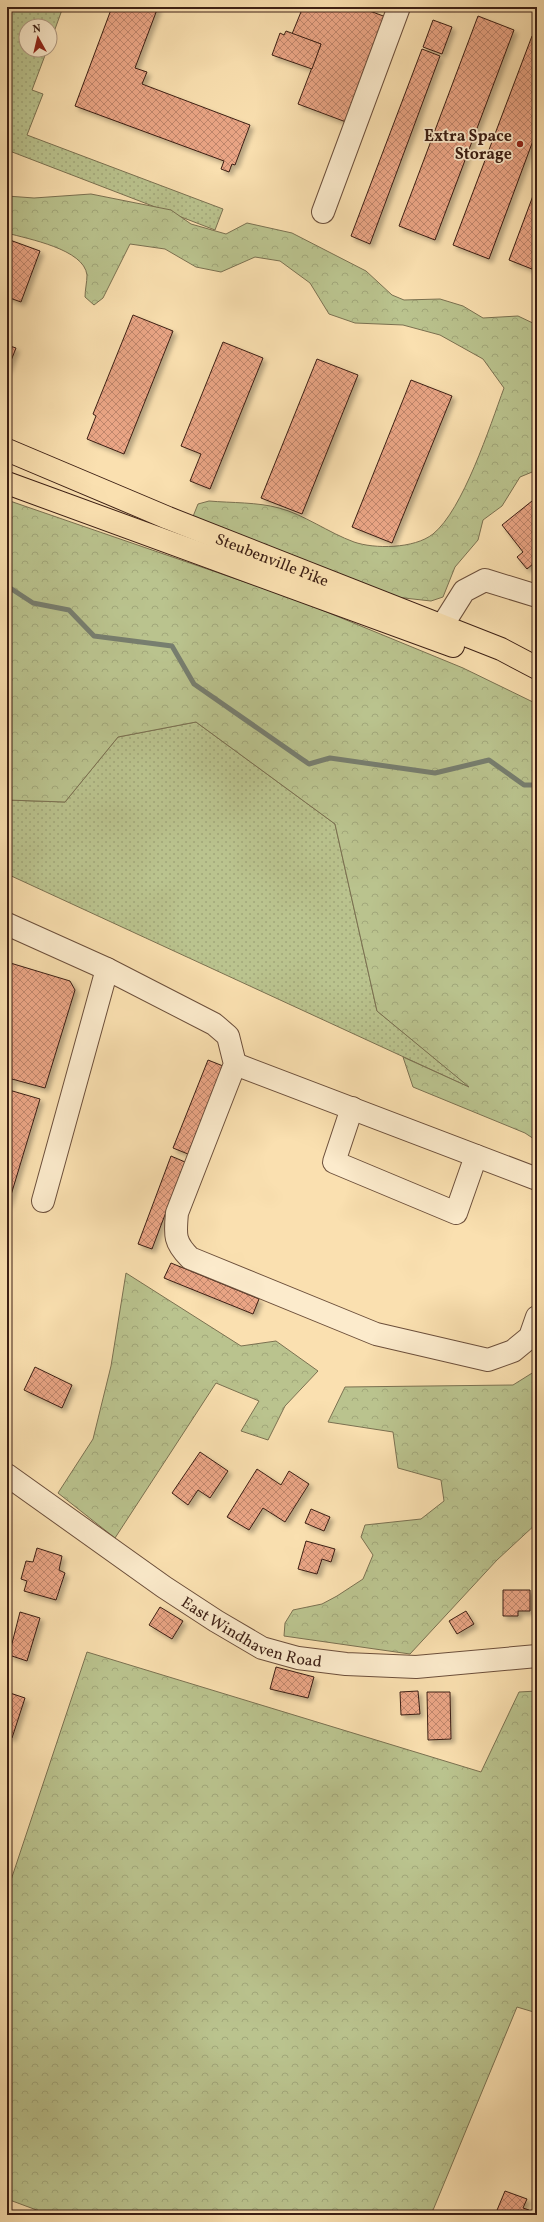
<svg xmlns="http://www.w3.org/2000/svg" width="544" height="2222" font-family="Vollkorn,serif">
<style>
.grass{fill:url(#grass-dots);stroke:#7b7151}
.forest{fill:url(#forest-crowns);stroke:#7b7151}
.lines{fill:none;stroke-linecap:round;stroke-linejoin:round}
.stream{stroke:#777e6f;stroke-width:5}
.building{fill:url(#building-cross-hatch);stroke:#3c1f14;filter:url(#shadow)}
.minor-casing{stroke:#6c4f3b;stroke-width:24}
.major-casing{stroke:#3c1f14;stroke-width:24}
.minor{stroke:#fcebcc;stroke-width:22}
.major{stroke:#fae0b0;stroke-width:22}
.poi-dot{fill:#8f2418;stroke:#fcebcc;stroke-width:1.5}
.labels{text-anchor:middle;stroke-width:3.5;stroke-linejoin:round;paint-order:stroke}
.poi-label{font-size:16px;font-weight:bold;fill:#3c1f14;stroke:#fcebcc;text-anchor:end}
.street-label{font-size:16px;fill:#3c1f14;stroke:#fcebcc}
</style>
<defs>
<pattern id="grass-dots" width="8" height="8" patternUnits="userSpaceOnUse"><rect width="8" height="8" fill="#bac38e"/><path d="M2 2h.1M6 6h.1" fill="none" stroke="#a1a77a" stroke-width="1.8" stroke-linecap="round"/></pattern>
<pattern id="forest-crowns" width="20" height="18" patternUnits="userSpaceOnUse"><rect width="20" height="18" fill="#bac38e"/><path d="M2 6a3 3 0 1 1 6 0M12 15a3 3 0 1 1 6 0" fill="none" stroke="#a1a77a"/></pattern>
<pattern id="building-cross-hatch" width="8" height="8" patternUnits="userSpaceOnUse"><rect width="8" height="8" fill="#eaa585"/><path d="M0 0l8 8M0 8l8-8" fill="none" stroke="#bf866c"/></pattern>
<filter id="shadow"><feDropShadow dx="3.5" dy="3.5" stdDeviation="2" flood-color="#0004"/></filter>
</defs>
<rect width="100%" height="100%" fill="#fae0b0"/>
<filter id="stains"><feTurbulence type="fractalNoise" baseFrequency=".005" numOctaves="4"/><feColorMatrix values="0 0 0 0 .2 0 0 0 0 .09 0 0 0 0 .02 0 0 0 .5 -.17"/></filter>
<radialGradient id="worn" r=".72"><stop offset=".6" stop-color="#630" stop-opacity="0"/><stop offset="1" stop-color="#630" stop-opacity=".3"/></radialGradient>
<!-- grass -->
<g class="grass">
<path d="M7,7h56l-13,36v-17h-24v24h21l-15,40 11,4 -16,41 196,74 -8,21 -208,-80z"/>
<path d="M196,722l139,102 42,187 94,77 -464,-214v-74l58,2 53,-65z"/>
</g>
<!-- forest -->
<g class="forest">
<path d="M91,194l80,16 20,14 35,10 21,-11 45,10 74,38 26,24 12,5 36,-1 23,7 20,12 35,-2 19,9v145l-17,7 -18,29 -19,14 -5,20 -23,27 -12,30 -12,4 -36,-4 -205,-73 8,-20 11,-3c23,2 48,1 70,7 24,6 50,25 75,34 20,7 60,7 79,-8 30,-24 57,-108 71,-146l-21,-29 -43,-24 -37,-10 -48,-2 -26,-9 -19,-31 -30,-22 -25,-4 -34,15 -25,-5 -31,-18 -35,-5 -27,54 -9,7 -9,-8c0,-7 2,-15 2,-22 -3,-26 -59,-36 -80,-42v-37l27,2z"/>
<path d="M7,500l293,101 163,67 74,36v437l-12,-8 -112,-46 -10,-30 66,30 -92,-76 -42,-187 -139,-102 -78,15 -53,65 -58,-2z"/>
<path d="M126,1273l115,73 35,-5 42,30 -33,35 -17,34 -27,-9 18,-30 -43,-18 -101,155 -57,-45 35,-54 18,-73z"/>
<path d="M537,1370v153l-40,37 -87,94 -126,-18 1,-13 8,-13 29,-6 15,-8 26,-17 10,-24 -12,-18 4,-12 56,-6 23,-18 -3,-21 -43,-12 -5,-36 -65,-10 17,-35 168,-2z"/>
<path d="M87,1652l394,120 38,-80 18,-1v322l-20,-6 -86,208h-381l-43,-16v-307z"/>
</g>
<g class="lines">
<!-- stream -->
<path class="stream" d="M7,586l26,17 36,7 25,26 78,10 22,38 115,80 21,-6 105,15 54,-13 35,25h13"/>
</g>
<!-- building -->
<g class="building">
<path d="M112,7h46l-23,61 12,4 -5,12 108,41 -15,40 -3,-1 -3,8 -8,-3 3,-8 -149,-55z"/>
<path d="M303,7h56l27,10 -40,105 -48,-18 23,-60 -29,-10z"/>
<path d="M478,16l36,14 -79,210 -36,-14z"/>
<path d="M433,20l19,7 -10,27 -19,-7z"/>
<path d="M286,31l35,13 -9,25 -40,-14 8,-22 4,2z"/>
<path d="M532,36l5,2v92l-48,129 -36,-14z"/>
<path d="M422,49l18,7 -70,188 -19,-8z"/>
<path d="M537,185v86l-28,-11z"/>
<path d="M7,239l33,12 -19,51 -14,-5z"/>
<path d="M133,315l40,16 -49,123 -37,-15 9,-23 -3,-2z"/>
<path d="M223,342l40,16 -53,131 -20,-8 11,-27 -20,-8z"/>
<path d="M7,345l9,3 -9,23z"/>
<path d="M317,359l41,16 -56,139 -41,-16z"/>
<path d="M411,380l41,16 -60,147 -40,-16z"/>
<path d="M537,497v73l-4,-6 -6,5 -10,-12 6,-5 -21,-27z"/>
<path d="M7,962l63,19 5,9 -30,98 -33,-9 -3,11 31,9 -32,106z"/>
<path d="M208,1060l15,6 -35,88 -15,-6z"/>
<path d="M171,1156l14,6 -33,87 -14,-5z"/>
<path d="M171,1263l88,36 -6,15 -89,-36z"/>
<path d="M35,1367l37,18 -10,23 -38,-18z"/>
<path d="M200,1452l28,19 -18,27 -12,-8 -10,15 -16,-12z"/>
<path d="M257,1469l24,16 8,-14 20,13 -24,38 -22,-14 -14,22 -22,-13z"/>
<path d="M311,1509l19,8 -6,14 -19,-8z"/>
<path d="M306,1541l29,8 -4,13 -9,-3 -5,15 -19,-5z"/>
<path d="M37,1548l25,8 -3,14 6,3 -9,27 -32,-9 3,-10 -6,-2 5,-18 7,1z"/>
<path d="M503,1590h27v21h-12v5h-15z"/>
<path d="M160,1607l23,14 -11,18 -23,-14z"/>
<path d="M466,1611l8,13 -17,10 -8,-13z"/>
<path d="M20,1612l20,6 -13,43 -18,-6z"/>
<path d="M276,1667l38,10 -6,21 -38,-9z"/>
<path d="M418,1691l2,23 -19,1 -1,-23z"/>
<path d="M7,1692l18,6 -13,40 -5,-2z"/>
<path d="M427,1692h23l1,47 -23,1z"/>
<path d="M505,2191l22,8 -4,9 6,2 -2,5h-32z"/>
</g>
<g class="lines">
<!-- minor casing -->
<g class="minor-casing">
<g id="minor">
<path d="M323,212l76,-205"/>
<path d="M442,626l22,-35 21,-11 52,16"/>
<path d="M7,924l100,45 107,55 14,12 7,28 -58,149c-2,22 -3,29 13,45l186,76 112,26 25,-9 17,-14 7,-20"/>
<path d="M235,1064l302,115"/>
<path d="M352,1108l-18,54 122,51 20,-57"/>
<path d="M43,1201l64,-232"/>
<path id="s1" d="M7,1475l157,112 52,34 46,27 36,10 48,6 70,3 121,-11"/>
</g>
</g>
<!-- major casing -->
<g class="major-casing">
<g id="major">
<path id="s2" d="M7,450l161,68 333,131 36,19"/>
<path d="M7,483l446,163"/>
</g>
</g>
<!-- minor -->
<use href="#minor" class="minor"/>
<!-- major -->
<use href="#major" class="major"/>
</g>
<!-- markers -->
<circle class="poi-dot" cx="520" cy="144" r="4"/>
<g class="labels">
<!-- poi labels -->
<g class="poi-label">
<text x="512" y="141">Extra Space<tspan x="512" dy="18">Storage</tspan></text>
</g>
<!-- street labels -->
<g class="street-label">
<text dy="6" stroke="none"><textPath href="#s2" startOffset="287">Steubenville Pike</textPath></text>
<text dy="6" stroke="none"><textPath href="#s1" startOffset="293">East Windhaven Road</textPath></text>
</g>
</g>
<!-- margin -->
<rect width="544" height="2222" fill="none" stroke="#fae0b0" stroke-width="24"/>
<rect x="8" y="8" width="528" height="2206" fill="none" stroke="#3c1f14" stroke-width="2"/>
<rect x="12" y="12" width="520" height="2198" fill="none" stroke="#3c1f14"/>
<!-- north arrow -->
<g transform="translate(38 38) rotate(352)"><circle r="19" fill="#fcebcc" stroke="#af9982"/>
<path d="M0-3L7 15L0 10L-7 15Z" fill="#8f2418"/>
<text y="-6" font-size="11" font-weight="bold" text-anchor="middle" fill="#3c1f14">N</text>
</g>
<rect width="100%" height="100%" filter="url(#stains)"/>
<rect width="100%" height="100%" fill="url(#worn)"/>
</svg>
